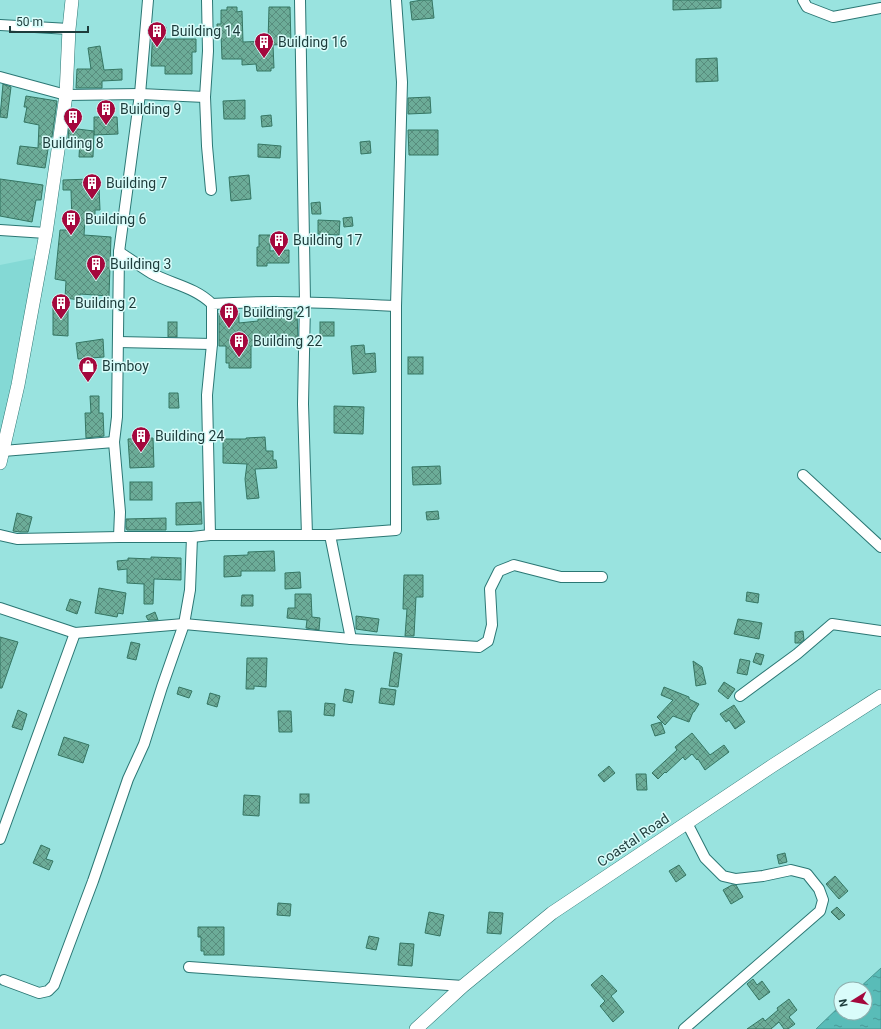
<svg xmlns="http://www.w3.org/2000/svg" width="881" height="1029" font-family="Roboto,sans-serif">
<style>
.built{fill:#84d9d5}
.water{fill:url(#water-ripples);stroke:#479692}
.building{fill:url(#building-cross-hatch);stroke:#357663}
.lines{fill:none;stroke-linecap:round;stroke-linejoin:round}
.minor-casing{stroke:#2b7774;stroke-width:12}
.tertiary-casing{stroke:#2b7774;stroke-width:14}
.minor{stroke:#fff;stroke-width:10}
.tertiary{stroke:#fff;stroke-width:13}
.labels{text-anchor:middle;stroke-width:3;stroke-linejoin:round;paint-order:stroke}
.poi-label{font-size:14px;fill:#1d3c3b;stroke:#d9fcfa;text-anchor:start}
.street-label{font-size:14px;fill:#1d3c3b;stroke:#d9fcfa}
</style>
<defs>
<pattern id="water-ripples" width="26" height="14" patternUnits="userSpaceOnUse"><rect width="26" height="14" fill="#59bcb8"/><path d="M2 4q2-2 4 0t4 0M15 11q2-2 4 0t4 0" fill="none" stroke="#499a97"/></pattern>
<pattern id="building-cross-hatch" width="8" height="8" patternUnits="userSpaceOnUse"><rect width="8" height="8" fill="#6cac98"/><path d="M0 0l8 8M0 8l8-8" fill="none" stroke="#588d7d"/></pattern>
</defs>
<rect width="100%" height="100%" fill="#99e3df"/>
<!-- built -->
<path class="built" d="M35,258l-35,185v-178z"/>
<!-- water -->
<path class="water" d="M881,968v61h-65l25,-24v8h24v-24h-7z"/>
<!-- building -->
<g class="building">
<path d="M422,0h10l2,18 -22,2 -2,-18z"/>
<path d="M673,0h48v8l-48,2z"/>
<path d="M227,7h10v5l5,-1 1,31 25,-1 1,-34h21l1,37 -18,1 1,23h-3v3h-14l-1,-7 -14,1v-6h-20l-1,-25h-4v-10h4v-14h6z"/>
<path d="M153,27h13l-1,12h31v13h-4v22h-27v-8h-14z"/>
<path d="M100,46l4,24 18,-1v11l-20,1v7h-26l1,-19h14l-3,-21z"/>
<path d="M717,58l1,23 -22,1v-23z"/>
<path d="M3,84l8,3 -4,31 -7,-1z"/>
<path d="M26,96l31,5 -5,36h-2l-5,31 -28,-4 3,-18 18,2 1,-23 -15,-3 3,-15h-3z"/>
<path d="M430,97l1,16 -23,1v-16z"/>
<path d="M245,100v19h-21l-1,-18z"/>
<path d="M271,115l1,11 -10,1 -1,-11z"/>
<path d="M94,117h23l1,17 -24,1z"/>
<path d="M69,128l25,3 -1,26h-14l1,-18 -12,-1z"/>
<path d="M408,130h30v25h-29z"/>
<path d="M370,141l1,12 -10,1 -1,-12z"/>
<path d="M258,144l23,2 -1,12 -22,-1z"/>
<path d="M249,175l2,24 -20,2 -2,-24z"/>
<path d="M0,179l43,6 -2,15h-5l-4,22 -32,-6z"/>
<path d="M91,179v8h8l1,23h-5v5h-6v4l-4,1 -1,15 27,2 -2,59 -29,-2v6l-15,-2 1,-17 -11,-2 5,-49h7l1,-8 4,1 -1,-33h-8v-10z"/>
<path d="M320,202l1,12h-9l-1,-11z"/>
<path d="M352,217l1,9 -9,1 -1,-9z"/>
<path d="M318,220l22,1 -1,14 -21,-1z"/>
<path d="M259,235h11v16l19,-1v13h-22v3h-10v-19h2z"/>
<path d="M53,303l15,1v32l-15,-1z"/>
<path d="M297,312l1,30 -47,4v22h-22v-5h-3v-17h-7v-33h20v10l19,-2v-2l21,-1v-4z"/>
<rect x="168" y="322" width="9" height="15"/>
<rect x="320" y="322" width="14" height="14"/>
<path d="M103,339l1,18 -26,2 -2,-16z"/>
<path d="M364,345l1,9 10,-1 1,19 -23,2 -2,-28z"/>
<rect x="408" y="357" width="15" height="17"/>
<path d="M169,393h9l1,15h-10z"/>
<path d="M90,396h9v17h4l1,23 -18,2 -1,-25h6z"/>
<path d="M334,406l30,1 -1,27 -29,-1z"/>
<path d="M265,437l1,14h7v9h3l1,8 -22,1 4,29 -12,1 -2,-20 2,-15 -24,-1v-24h23v-1z"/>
<path d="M153,438l1,29 -24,1 -2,-29z"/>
<path d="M440,466l1,18 -28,1 -1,-18z"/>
<rect x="130" y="482" width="22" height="18"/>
<path d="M201,502l1,22 -26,1v-22z"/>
<path d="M438,511l1,8 -12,1 -1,-8z"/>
<path d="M17,513l15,4 -4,15h-8l-7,-1z"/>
<path d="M166,518v12h-39l-1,-2v-9z"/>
<path d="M274,551l1,20h-34v5l-17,1v-21l24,-1v-3z"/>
<path d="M151,557l30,1v22l-27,-1 -1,25h-9v-20l-17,-1v-14l-9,1 -1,-9 11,-1v-2l23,1z"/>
<path d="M300,572l1,16 -16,1v-16z"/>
<path d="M404,575h19v22h-7l-2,39h-9l2,-27h-4z"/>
<path d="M99,588l27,5 -3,21 -5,-1 -1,4 -22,-4z"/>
<path d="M747,592l12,2 -1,9 -12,-2z"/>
<path d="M295,594h16l1,23 8,1 -1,12 -13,-2 1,-8 -20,-2 1,-10h7z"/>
<path d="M242,595h11v11h-12z"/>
<path d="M70,599l11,3 -4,12 -11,-4z"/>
<path d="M155,612l3,8h-10l-2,-4z"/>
<path d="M356,616l23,3 -2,13 -21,-3z"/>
<path d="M738,619l24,4 -3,16 -25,-5z"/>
<path d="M803,631l1,9 -4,3h-5v-11z"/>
<path d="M0,637l18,5 -16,46h-2z"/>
<path d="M131,642l9,2 -4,16 -9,-2z"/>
<path d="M394,652l8,2 -4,33 -9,-1z"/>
<path d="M756,653l8,2 -3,10 -8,-3z"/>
<path d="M247,658h20l-1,29 -12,-1v3h-8z"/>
<path d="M740,659l10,2 -3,14 -10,-2z"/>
<path d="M693,661l9,6 4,17 -10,2z"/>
<path d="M724,682l11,7 -7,10 -10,-8z"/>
<path d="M179,687l13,4 -3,7 -12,-4z"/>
<path d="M664,687l25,10v2l10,5 -5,8h-1l-4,10 -16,-6 -8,9 -8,-8 16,-17 -12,-5z"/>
<path d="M381,688l15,2 -2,15 -15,-2z"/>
<path d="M345,689l9,2 -2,12 -9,-2z"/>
<path d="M210,693l10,3 -3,11 -10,-3z"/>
<path d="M325,703l10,1 -1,12 -10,-1z"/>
<path d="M734,705l11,17 -10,7 -6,-9 -3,2 -6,-8z"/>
<path d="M18,710l9,4 -5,16 -10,-3z"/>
<path d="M278,711h13l1,21h-13z"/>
<path d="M661,722l4,11 -10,3 -4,-11z"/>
<path d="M692,733l18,22 14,-10 5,7 -24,18 -7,-11 -1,1 -5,-6 -7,6 -2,-3 -17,16 -1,-1 -7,7 -6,-6 25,-23 -2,-3z"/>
<path d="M64,737l25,8 -6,18 -25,-8z"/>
<path d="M609,766l6,7 -11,9 -6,-7z"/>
<path d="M636,774h10l1,16h-10z"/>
<rect x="300" y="794" width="9" height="9"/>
<path d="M244,795l16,1 -1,20 -16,-1z"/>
<path d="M41,845l9,4 -4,10 7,2 -4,9 -16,-7z"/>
<path d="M785,853l2,9 -8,2 -2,-9z"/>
<path d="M679,865l7,10 -10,7 -7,-11z"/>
<path d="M835,876l13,15 -9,8 -13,-15z"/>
<path d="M732,885h4l7,12 -12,7 -8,-14z"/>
<path d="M278,903l13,1 -1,12 -13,-1z"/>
<path d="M837,907l8,8 -6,5 -8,-8z"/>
<path d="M429,912l15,3 -4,21 -15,-3z"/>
<path d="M489,912l14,1 -2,21 -14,-1z"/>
<path d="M198,927h26v28h-20v-4h-3v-14h-3z"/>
<path d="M369,936l10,2 -3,12 -10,-2z"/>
<path d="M400,943l14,1 -2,22 -14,-1z"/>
<path d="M602,975l15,16 -6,5 13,16 -11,10 -13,-16 5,-5 -14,-16z"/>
<path d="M753,979l4,6 5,-4 8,11 -11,8 -12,-16z"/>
<path d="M789,999l8,11 -8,7 6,7 -7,5h-4l-5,-7 -8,7h-24l16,-11 2,3 13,-11 -1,-2z"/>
</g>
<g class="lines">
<!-- minor casing -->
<g class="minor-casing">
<g id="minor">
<path d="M207,0l1,51 -3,46 2,49 4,44"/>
<path d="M300,0l5,302 -2,102 4,131"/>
<path d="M803,0l4,7 26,10 48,-9"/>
<path d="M0,25l69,4"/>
<path d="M0,77l66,18 74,-1 65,3"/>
<path d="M0,230l46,3"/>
<path d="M119,252c11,7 21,14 32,21 20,11 44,14 61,31"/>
<path d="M118,342l94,2"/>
<path d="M3,451l111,-9"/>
<path d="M803,475l78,72"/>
<path d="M0,535l17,4 102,-2h73l18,-2h120l66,-5v-224l6,-224 -6,-82"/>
<path d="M210,535l-3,-140 5,-51v-40c61,-4 123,-1 184,2"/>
<path d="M330,535l21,104"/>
<path d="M119,537l1,-25 -6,-70 3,-25 2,-165 21,-158 8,-94"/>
<path d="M0,608l75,25 109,-9 167,15 128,8 9,-6 4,-16 -2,-36 9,-18 15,-6 47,12h41"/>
<path d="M740,696l57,-42 35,-30 49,7"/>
<path d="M0,839l75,-206"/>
<path d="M189,967l274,19"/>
<path d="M4,980l35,13 9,-2 6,-6 39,-104 35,-102 16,-35 18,-57 22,-63 6,-34 2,-53"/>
<path d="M684,1029l136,-118 3,-11 -4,-11 -12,-15 -16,-4 -28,6 -27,3 -13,-3 -18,-18 -18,-35"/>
</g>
</g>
<!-- tertiary casing -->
<g class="tertiary-casing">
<g id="tertiary">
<path d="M0,463l18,-78 28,-152 20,-138 3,-66 3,-29"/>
<path d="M416,1029l47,-43 89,-73 220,-147 109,-70"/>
</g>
</g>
<!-- minor -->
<use href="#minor" class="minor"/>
<!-- tertiary -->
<use href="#tertiary" class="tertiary"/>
</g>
<!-- icons -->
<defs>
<g id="building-pin" transform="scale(1)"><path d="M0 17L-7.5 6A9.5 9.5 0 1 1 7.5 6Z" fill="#a4083d" stroke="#d9fcfa"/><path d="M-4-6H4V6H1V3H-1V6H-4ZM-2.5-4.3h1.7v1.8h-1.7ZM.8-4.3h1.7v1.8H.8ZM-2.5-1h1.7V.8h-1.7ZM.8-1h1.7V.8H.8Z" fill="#fff"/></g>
<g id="shop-pin" transform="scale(1)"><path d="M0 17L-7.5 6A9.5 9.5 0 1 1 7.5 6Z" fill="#a4083d" stroke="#d9fcfa"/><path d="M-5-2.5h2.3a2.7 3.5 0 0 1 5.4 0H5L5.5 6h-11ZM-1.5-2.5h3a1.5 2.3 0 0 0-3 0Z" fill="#fff"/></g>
</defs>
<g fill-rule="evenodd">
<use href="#building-pin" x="157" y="31"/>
<use href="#building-pin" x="264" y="42"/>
<use href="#building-pin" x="106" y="109"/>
<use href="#building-pin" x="73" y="117"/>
<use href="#building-pin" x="92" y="183"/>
<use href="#building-pin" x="71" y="219"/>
<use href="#building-pin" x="279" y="240"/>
<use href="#building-pin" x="96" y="264"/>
<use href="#building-pin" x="61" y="303"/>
<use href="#building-pin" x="229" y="312"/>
<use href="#building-pin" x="239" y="341"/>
<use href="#shop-pin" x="88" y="366"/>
<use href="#building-pin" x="141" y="436"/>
</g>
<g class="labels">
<!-- poi labels -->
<g class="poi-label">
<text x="171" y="36">Building 14</text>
<text x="278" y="47">Building 16</text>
<text x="120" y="114">Building 9</text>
<text x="73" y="148" text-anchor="middle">Building 8</text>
<text x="106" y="188">Building 7</text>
<text x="85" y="224">Building 6</text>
<text x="293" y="245">Building 17</text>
<text x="110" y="269">Building 3</text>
<text x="75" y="308">Building 2</text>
<text x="243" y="317">Building 21</text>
<text x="253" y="346">Building 22</text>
<text x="102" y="371">Bimboy</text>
<text x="155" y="441">Building 24</text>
</g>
<!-- street labels -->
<g class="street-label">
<text transform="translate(633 840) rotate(-34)" y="5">Coastal Road</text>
</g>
</g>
<!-- north arrow -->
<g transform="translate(853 1001) rotate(259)"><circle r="19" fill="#d9fcfa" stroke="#8eafae"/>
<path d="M0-3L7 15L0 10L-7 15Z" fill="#a4083d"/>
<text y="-6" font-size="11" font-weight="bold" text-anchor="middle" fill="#1d3c3b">N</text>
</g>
<!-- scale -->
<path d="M10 26v6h78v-6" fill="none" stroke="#1d3c3b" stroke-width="2"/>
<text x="16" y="26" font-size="12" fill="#1d3c3b" stroke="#d9fcfa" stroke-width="3" paint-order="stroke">50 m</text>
</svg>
